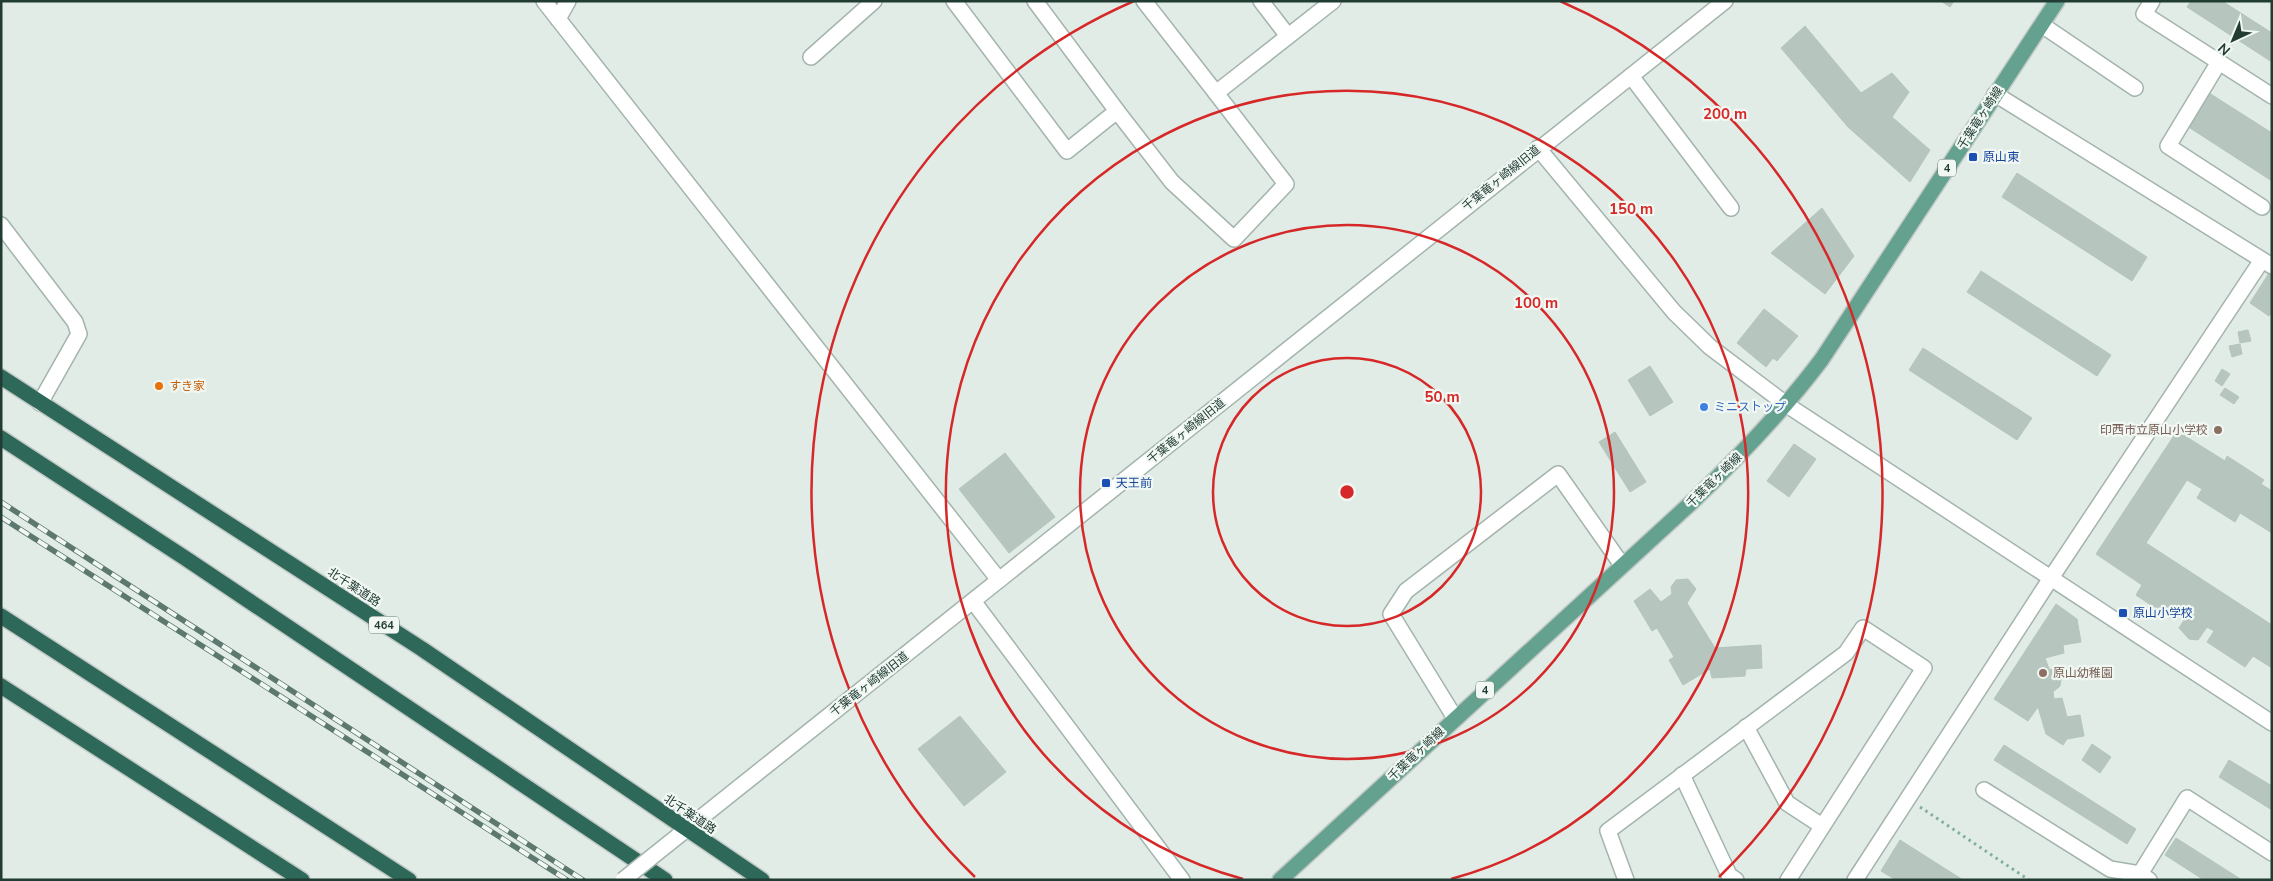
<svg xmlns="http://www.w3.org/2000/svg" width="2273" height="881" font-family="'Nunito Sans','Noto Sans JP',sans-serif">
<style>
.building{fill:#b6c6bf;stroke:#b3c5bd}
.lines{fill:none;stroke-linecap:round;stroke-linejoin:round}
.minor-casing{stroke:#a4b4ad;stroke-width:18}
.major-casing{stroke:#c1c8c6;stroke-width:18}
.highway-casing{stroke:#c1c8c6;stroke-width:18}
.path{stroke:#81af9e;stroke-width:3;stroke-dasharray:2.5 4;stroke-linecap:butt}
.minor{stroke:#fff;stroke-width:15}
.major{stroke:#65a18f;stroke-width:15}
.highway{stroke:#2d6859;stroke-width:15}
.rail-casing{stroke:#5c786f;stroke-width:5.5}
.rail{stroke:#f1f8f4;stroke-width:4;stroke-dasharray:11;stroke-linecap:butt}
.minor-bridge-casing{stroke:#a4b4ad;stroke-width:18;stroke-linecap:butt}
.minor-bridge{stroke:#fff;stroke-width:15}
.ring{fill:none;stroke:#d62828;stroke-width:2.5}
.transit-dot{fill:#1a4fb4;stroke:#f1f8f4;stroke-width:2}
.food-dot{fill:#e8710a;stroke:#f1f8f4;stroke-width:2}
.shop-dot{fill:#3f7fe0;stroke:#f1f8f4;stroke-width:2}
.education-dot{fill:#8d6e63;stroke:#f1f8f4;stroke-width:2}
.labels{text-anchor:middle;stroke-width:4.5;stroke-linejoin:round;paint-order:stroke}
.shield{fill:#f1f8f4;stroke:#5f746d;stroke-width:1}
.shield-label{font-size:11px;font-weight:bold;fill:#213c33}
.street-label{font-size:12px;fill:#213c33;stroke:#f1f8f4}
.transit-label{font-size:12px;fill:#164399;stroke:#f1f8f4;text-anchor:start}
.food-label{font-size:12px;fill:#c56008;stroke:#f1f8f4;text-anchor:start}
.shop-label{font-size:12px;fill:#366cbe;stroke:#f1f8f4;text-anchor:start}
.education-label{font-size:12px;fill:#785e54;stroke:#f1f8f4;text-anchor:end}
.centre{fill:#d62828;stroke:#f1f8f4;stroke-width:2.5}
.ring-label{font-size:15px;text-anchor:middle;font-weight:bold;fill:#d62828;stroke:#f1f8f4;stroke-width:4.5;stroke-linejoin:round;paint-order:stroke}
</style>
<rect width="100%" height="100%" fill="#e1ece6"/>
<!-- building -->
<g class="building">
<path d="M1941,1h13l-4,6z"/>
<path d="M2191,1h31l50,32v29l-85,-55z"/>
<path d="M1805,26l56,67 31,-20 17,19 -17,25 38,33 -20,32 -62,-55 -67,-79z"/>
<path d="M2209,93l63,40v48l-85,-55z"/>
<path d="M2017,173l130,84 -15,24 -130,-84z"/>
<path d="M1822,208l32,48 -29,38 -54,-41z"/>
<path d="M1981,271l130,84 -14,21 -130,-84z"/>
<path d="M2269,273l3,2v37l-3,4 -19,-13z"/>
<path d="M1764,309l34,27 -21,25 -4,-3 -7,9 -29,-24z"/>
<path d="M2248,330l3,11 -11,2 -2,-11z"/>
<path d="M2240,344l2,10 -10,3 -3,-11z"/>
<path d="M1923,348l109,70 -15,22 -108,-70z"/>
<path d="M1650,366l23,36 -23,14 -22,-36z"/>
<path d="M2222,369l8,5 -8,12 -7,-5z"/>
<path d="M2225,388l14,9 -5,7 -14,-9z"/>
<path d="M2177,431l48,30 2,-5 37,24 -3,4 11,7v42l-32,-20 -5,9 -38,-24 5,-9 -15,-9 -41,63 126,82v43l-19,-12 -8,11 -38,-25 7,-11 -7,-4 -9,13 -9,-1 -10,-11 9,-14 -8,-4 -7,10 -37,-25 6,-10 -46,-31z"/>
<path d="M1615,432l31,50 -16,10 -31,-50z"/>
<path d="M1794,444l22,15 -27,38 -22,-16z"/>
<path d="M1005,453l50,64 -46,36 -50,-64z"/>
<path d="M1688,579l8,10 -9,14 28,45 46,-3 1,23 -16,1 -1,7 -33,2 -2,-9 -27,16 -14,-25 5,-3 -17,-29 -5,3 -18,-30 16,-12 11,13 11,-8 -1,-7 5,-7z"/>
<path d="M2056,604l21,15 4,23 -18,3 1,8 -19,5 4,11 7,2 5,8 -1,7 -7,6 1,7 8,-1 5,19 13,-2 4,21 -17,3 -4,6 -17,-11 -8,-27 -10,14 -34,-22z"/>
<path d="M960,716l46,56 -42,34 -46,-57z"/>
<path d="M2092,744l19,13 -11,16 -18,-13z"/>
<path d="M2004,745l132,84 -9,15 -133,-84z"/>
<path d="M2229,760l43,26v24l-53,-33z"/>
<path d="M2176,838l66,42h-38l-39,-25z"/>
<path d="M1900,840l63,40h-67l-15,-9z"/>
</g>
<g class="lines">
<!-- minor casing -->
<g class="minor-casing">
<g id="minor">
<path d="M544,1l455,579"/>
<path d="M954,1l113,150 50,-40 -82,-110"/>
<path d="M1144,1l72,92 117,-92"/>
<path d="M1261,1l27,35"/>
<path d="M2152,1l-8,13 128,82"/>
<path d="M558,19l10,-18"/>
<path d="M2042,25l93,63"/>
<path d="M811,57l63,-56"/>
<path d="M2219,62l-51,84 94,61"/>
<path d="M1631,76l100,132"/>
<path d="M1995,94l277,172"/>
<path d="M1117,111l55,71 62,57 52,-55 -70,-91"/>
<path d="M1538,148l136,164 36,35 77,58 485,318"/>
<path d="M1,225l74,97 4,12 -39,69"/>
<path d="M973,601l209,279"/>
<path d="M1455,718l-64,-104 15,-23 152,-117 64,91"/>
<path d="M1746,727l41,76 35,23"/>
<path d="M1682,775l47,100 7,5"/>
<path d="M1984,790l126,79 30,5 9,6"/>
<path d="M668,844l1057,-843"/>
<path d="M2140,874l47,-76 85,55"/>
<path d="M1626,880l-18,-49 238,-178 17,-25 61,40 -136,212"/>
<path d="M1855,880l196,-302 211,-318"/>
</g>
</g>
<!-- major casing -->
<g class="major-casing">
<path id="major" d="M1280,880l412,-378c47,-45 91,-91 130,-143l235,-358"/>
</g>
<!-- highway casing -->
<g class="highway-casing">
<g id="highway">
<path d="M1,377l421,272 340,231"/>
<path d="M1,438l184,120 480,322"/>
<path d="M1,616l408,264"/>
<path d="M1,686l301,194"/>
</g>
</g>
<!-- path -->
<path class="path" d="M1920,807l109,73"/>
<!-- minor -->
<use href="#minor" class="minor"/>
<!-- major -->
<use href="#major" class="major"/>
<!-- highway -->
<use href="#highway" class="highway"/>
<!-- rail casing -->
<g class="rail-casing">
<g id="rail">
<path d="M1,502l582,378"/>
<path d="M1,517l566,363"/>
</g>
</g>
<!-- rail -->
<use href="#rail" class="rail"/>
<!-- minor-bridge casing -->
<g class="minor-bridge-casing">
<path id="minor-bridge" d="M623,880l45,-36"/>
</g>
<!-- minor-bridge -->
<use href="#minor-bridge" class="minor-bridge"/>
</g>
<!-- distance rings -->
<g class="ring">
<circle cx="1347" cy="492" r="134"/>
<circle cx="1347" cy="492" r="267"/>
<path d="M1243 879A401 401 0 1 1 1451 879"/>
<path d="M975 877A535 535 0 0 1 1134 1M1560 1A535 535 0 0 1 1719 877"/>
</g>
<!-- markers -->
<g class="transit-dot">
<rect x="1968" y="152" width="10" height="10" rx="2.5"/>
<rect x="1101" y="478" width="10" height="10" rx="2.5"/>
<rect x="2118" y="608" width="10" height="10" rx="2.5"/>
</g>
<circle class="food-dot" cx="159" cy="386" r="5"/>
<circle class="shop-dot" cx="1704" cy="407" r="5"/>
<g class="education-dot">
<circle cx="2218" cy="430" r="5"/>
<circle cx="2043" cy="673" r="5"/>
</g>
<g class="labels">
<!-- shield labels -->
<g class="shield">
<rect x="1938" y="159.5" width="18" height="17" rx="4"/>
<rect x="369" y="616.5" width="30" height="17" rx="4"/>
<rect x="1476" y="681.5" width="18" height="17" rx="4"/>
</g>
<g class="shield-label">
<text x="1947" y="172">4</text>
<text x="384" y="629">464</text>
<text x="1485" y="694">4</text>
</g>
<!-- street labels -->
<g class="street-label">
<text transform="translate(1980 118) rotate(-57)" y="4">千葉竜ヶ崎線</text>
<text transform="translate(1501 178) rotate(-39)" y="4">千葉竜ヶ崎線旧道</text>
<text transform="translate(1186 431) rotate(-39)" y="4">千葉竜ヶ崎線旧道</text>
<text transform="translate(1714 480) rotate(-44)" y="4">千葉竜ヶ崎線</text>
<text transform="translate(354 587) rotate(33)" y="4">北千葉道路</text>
<text transform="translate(869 684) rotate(-38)" y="4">千葉竜ヶ崎線旧道</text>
<text transform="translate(1416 754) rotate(-43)" y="4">千葉竜ヶ崎線</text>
<text transform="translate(690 814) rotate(34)" y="4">北千葉道路</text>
</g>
<!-- transit labels -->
<g class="transit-label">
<text x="1983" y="161">原山東</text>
<text x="1116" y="487">天王前</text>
<text x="2133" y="617">原山小学校</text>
</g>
<!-- food labels -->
<g class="food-label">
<text x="169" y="390">すき家</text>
</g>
<!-- shop labels -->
<g class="shop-label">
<text x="1714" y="411">ミニストップ</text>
</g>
<!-- education labels -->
<g class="education-label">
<text x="2208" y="434">印西市立原山小学校</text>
<text x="2053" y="677" text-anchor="start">原山幼稚園</text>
</g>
</g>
<circle cx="1347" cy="492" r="8" class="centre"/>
<g class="ring-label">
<text x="1725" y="119">200 m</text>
<text x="1631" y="214">150 m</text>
<text x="1536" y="308">100 m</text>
<text x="1442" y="402">50 m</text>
</g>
<!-- border -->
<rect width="2273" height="881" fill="none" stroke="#213c33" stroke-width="5"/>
<!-- north arrow -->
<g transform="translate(2233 40) rotate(224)" stroke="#f1f8f4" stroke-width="4" paint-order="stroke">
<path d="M0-4L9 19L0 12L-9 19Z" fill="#213c33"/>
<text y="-8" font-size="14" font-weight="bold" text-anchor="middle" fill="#213c33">N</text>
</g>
</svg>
